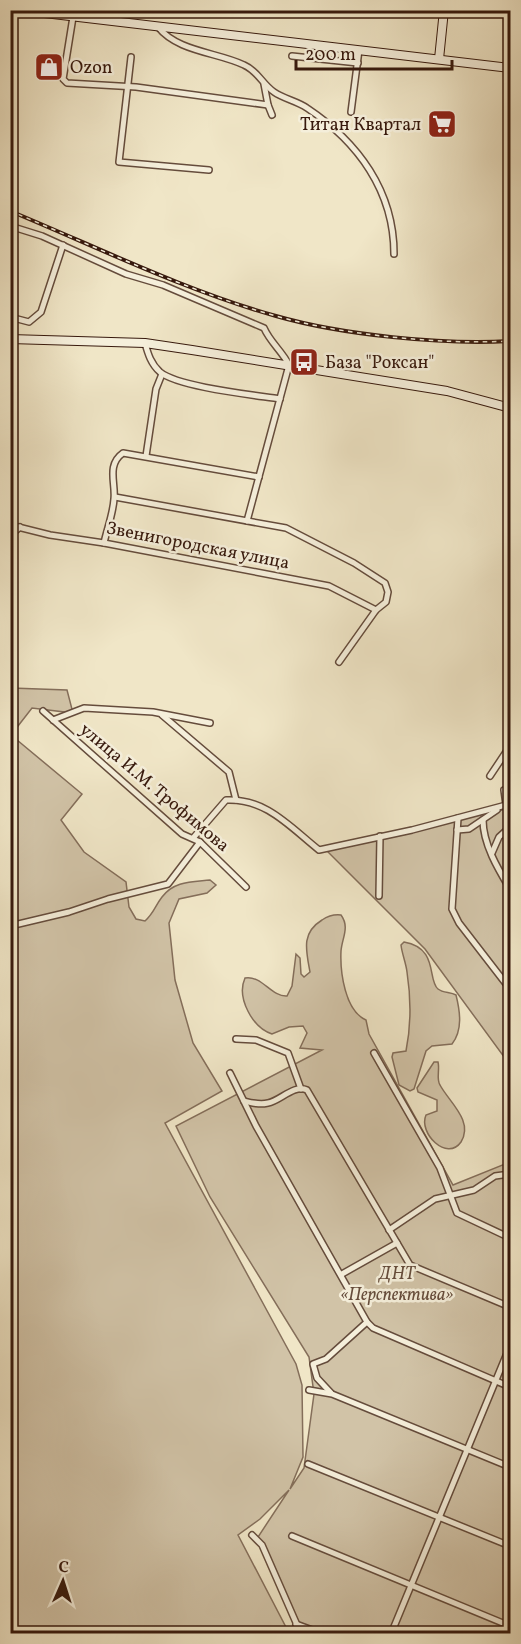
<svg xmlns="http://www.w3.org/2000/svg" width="521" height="1644" font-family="Vollkorn,serif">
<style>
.green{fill:#d1c3a7;stroke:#846e5a;stroke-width:1.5}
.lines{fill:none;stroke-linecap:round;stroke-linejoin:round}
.street-casing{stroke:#654c3c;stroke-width:8}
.secondary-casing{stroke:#37190d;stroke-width:10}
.street{stroke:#f5efdb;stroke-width:5}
.secondary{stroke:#f5efdb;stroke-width:8}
.rail-casing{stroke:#37190d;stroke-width:4}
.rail{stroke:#f5efdb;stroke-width:1.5;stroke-dasharray:4.5;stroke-linecap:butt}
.labels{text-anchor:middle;stroke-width:5;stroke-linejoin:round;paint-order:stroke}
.poi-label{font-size:18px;fill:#37190d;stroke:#f5efdb;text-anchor:start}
.street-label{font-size:18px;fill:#37190d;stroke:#f5efdb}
.park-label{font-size:18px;font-style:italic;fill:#654c3b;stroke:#f5efdb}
</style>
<rect width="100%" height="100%" fill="#f0e6c7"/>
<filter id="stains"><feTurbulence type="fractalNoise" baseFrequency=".00333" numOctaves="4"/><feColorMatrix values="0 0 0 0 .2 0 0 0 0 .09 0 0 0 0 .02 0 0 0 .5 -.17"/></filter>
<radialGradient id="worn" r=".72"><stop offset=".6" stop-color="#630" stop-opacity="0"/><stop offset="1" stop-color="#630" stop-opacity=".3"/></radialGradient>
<!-- green -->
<g class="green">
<path d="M11,688l56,2 6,23 -41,-5 -21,27 71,59 -21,26 23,32 42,30 3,25 7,12 9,2c9,-8 10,-15 17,-24 12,-16 29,-15 48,-17l6,5 -9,8 -28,6 -10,24 6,57 18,63 29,48 -57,32 131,241 6,21 1,72 -13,32 14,-21 10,-74 -5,-37 -99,-160 -34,-71 146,-76 -22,-2 7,-15 -4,-7 -14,1 -17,7c-19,-6 -36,-36 -27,-56 17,-3 26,19 42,18l5,-10 4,-32 4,4 1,16 3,3 6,-5c-4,-22 -9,-39 12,-52 6,-4 11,-6 19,-5 9,12 1,23 0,36 -1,21 4,60 25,69l3,14 84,151 57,-23v471h-212l-40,-96 31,-47 -29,29 -22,16 51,98 -278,1z"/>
<path d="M510,808v257l-85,-116 -99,-99z"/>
<path d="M404,942c35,6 23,38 34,47 5,4 12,3 18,6 4,16 7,35 -4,49l-20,2 -6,5 -12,38 -4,2 -11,-6 -7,-28 1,-4 13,-2c5,-25 5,-53 1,-79 -1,-9 -5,-18 -6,-27z"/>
<path d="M434,1062h4c2,8 -2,17 2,23 9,17 34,36 21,57 -14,20 -43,-9 -35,-27l11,-4v-11l-19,-8 -1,-4z"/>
</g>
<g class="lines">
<!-- street casing -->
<g class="street-casing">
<g id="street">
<path d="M73,17l-10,62 4,4 69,4 132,18 -4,-21"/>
<path d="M158,27c20,25 59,25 86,38 14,6 18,19 30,27 10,7 23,9 33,16 51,34 87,83 87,146"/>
<path d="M292,56l66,7"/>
<path d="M131,57l-12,105 90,8"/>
<path d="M268,105l4,10"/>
<path d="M351,112l8,-62"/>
<path d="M10,226l32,10 84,38 37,11 101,43c6,14 18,23 25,37l-42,156"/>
<path d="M10,317l19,5 12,-10 22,-67"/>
<path d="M145,343c3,11 6,21 15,29 18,15 94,23 120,27"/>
<path d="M146,456l10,-67 6,-15"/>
<path d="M115,497l171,31 68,35 31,20 3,9 -2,10 -10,8 -37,52"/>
<path d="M10,525l40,10 54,8 225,43 47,24"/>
<path d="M10,543l3,-10 7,-6"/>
<path d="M104,543c3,-14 9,-29 10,-44 2,-15 -8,-34 9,-46l136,24"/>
<path d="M43,711l139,123 18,8 46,45"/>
<path d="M162,715l67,57 7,28"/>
<path d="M53,720l31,-12 69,4 57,11"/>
<path d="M490,776l20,-30"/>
<path d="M504,790l2,15"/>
<path d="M458,818l-6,91 7,14 51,66"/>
<path d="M483,820c0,24 15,49 27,69"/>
<path d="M457,830l12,-1 28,-19"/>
<path d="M194,837l32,-37c40,-2 64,27 93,50l93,-20 98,-26"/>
<path d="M492,853l7,-16 11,-10"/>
<path d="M379,896l1,-60"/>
<path d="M10,926l59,-14 39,-13 60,-15 32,-42"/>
<path d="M236,1039l20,1 32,13 13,36"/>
<path d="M374,1053l66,115 17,45 53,25"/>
<path d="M230,1073l26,53 111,196 6,6 137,59"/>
<path d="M244,1101c8,2 15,4 24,2 12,-2 26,-19 39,-13l103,175 100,42"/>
<path d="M389,1230l46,-31 39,-9 21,-14 15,-2"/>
<path d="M342,1274l55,-31"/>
<path d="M309,1390l23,4 178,73"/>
<path d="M331,1393l-14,-15 -4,-14 13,-5 41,-37"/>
<path d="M308,1464l202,82"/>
<path d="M252,1535l10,10 39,89"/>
<path d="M292,1536l218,90"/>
<path d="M296,1624l27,10"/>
<path d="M391,1634l119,-288"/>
</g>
</g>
<!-- secondary casing -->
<g class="secondary-casing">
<g id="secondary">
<path d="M19,10l491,58"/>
<path d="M439,59l5,-49"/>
<path d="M10,339l135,4 47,7 255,41 63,17"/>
</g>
</g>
<!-- street -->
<use href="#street" class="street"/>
<!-- secondary -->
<use href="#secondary" class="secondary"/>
<!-- rail casing -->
<g class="rail-casing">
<path id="rail" d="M10,211c87,36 176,80 266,105 66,19 167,29 234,25"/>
</g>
<!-- rail -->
<use href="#rail" class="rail"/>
</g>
<!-- icons -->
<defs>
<g id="shop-square" transform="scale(1.5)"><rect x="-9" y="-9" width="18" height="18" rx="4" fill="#8f2418" stroke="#f5efdb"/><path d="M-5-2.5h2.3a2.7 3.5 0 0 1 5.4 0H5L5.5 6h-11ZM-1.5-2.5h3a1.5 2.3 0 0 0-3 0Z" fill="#fff"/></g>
<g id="supermarket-square" transform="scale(1.5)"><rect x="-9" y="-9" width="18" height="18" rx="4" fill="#8f2418" stroke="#f5efdb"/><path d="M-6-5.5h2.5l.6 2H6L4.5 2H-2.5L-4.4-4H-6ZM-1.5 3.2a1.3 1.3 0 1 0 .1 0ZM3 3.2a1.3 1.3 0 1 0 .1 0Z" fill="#fff"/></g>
<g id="bus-square" transform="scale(1.5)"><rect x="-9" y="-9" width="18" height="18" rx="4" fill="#8f2418" stroke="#f5efdb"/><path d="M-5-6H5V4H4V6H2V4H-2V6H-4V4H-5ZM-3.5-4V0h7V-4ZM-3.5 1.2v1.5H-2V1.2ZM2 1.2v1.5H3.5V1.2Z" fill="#fff"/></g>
</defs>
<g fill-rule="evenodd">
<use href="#shop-square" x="49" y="67"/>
<use href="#supermarket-square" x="442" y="124"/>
<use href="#bus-square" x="304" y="362"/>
</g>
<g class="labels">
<!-- poi labels -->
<g class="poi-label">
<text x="70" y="73">Ozon</text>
<text x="421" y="130" text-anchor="end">Титан Квартал</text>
<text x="325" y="368">База "Роксан"</text>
</g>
<!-- street labels -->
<g class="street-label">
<text transform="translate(198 545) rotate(11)" y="6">Звенигородская улица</text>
<text transform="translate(155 787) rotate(40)" y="6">улица И.М. Трофимова</text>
</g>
<!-- park labels -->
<g class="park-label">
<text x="397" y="1279">ДНТ<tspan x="397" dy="21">«Перспектива»</tspan></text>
</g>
</g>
<!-- margin -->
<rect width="521" height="1644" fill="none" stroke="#f0e6c7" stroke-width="36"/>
<rect x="12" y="12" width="497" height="1620" fill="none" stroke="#37190d" stroke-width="3"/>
<rect x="18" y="18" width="485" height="1608" fill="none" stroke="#37190d" stroke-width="1.5"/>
<!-- north arrow -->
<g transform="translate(63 1581) rotate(3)" stroke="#f5efdb" stroke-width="4.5" paint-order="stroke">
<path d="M0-4.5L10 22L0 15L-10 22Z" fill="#37190d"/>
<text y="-9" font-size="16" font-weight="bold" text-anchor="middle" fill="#37190d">С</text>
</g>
<!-- scale -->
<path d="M296 60v9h156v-9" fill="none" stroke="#37190d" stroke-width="3"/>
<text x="305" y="60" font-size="18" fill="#37190d" stroke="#f5efdb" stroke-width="4.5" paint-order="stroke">200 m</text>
<rect width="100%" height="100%" filter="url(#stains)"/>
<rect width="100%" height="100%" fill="url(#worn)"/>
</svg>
